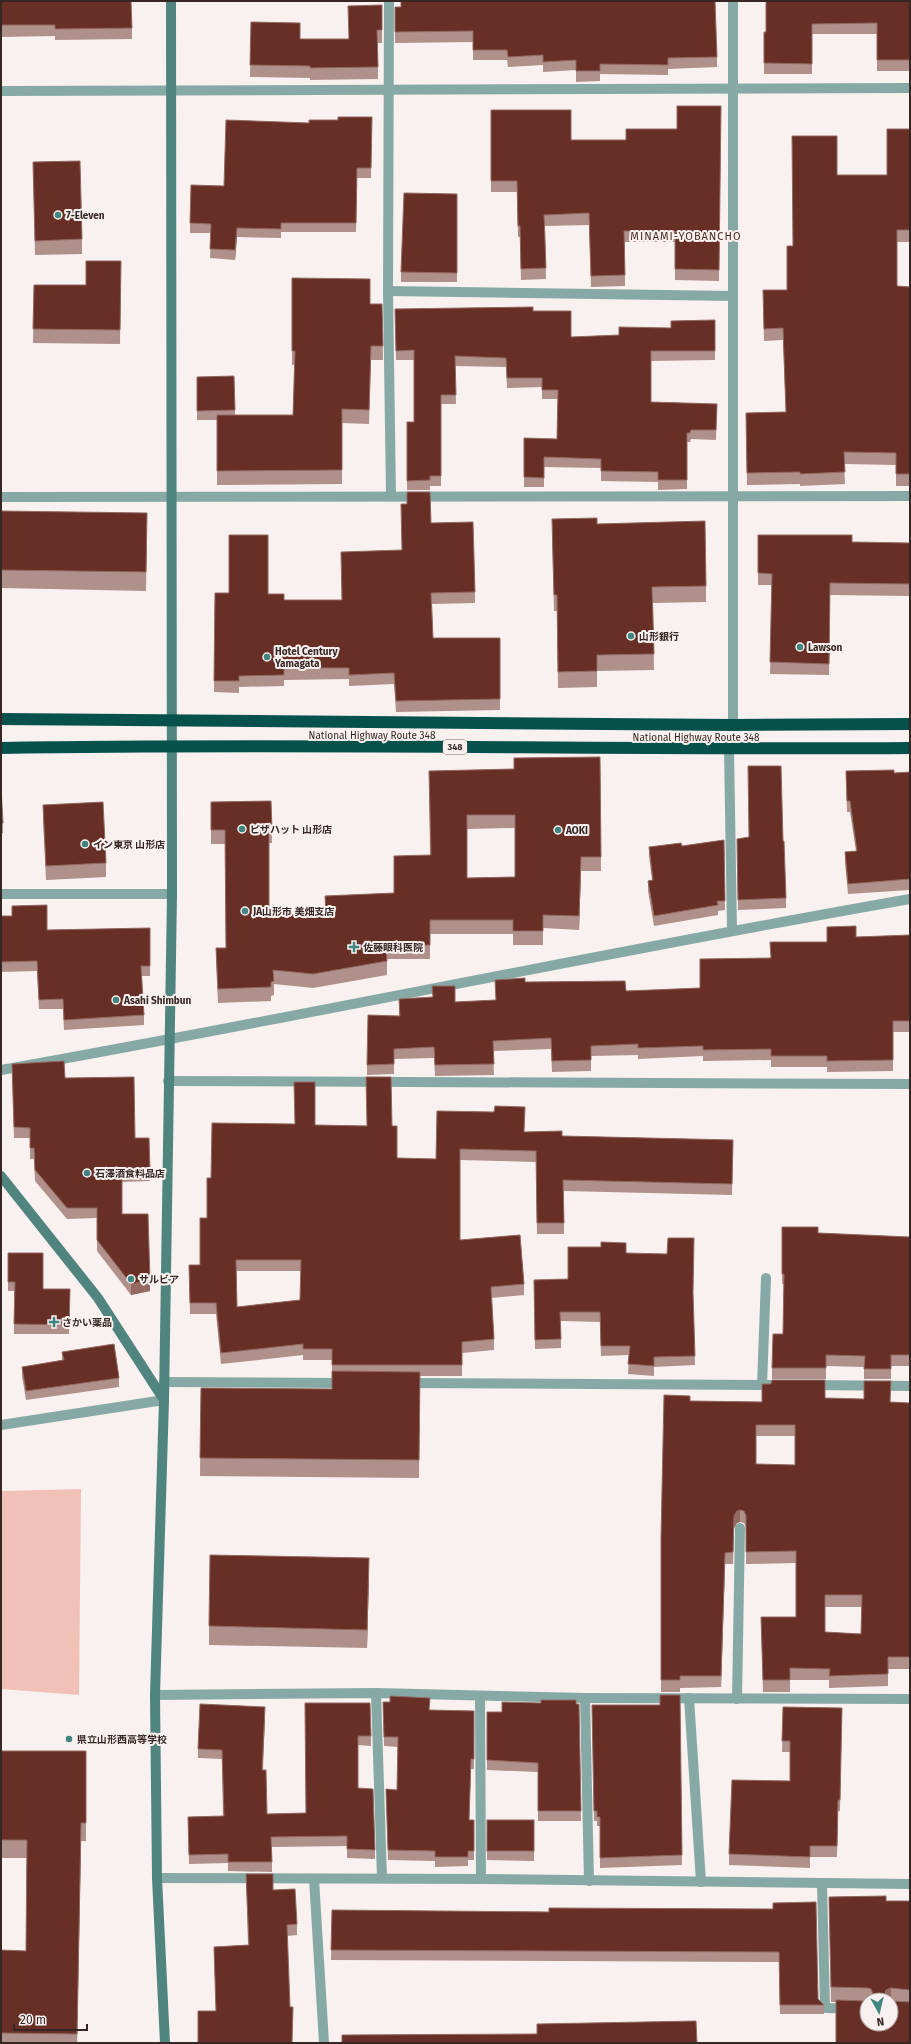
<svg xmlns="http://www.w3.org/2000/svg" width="911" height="2044" font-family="'Fira Sans','Noto Sans JP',sans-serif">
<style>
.green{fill:#f1c1b7}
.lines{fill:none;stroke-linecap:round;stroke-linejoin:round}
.lane{stroke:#87a9a5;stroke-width:10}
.street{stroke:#87a9a5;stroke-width:10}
.secondary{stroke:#50847f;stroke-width:10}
.highway{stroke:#06514c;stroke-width:12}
.wall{fill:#b0908a;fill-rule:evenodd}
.shaded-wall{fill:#936962}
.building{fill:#672f25;stroke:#936962;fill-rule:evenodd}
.poi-dot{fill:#3f8680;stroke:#f9f1ef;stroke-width:1.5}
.labels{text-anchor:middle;stroke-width:4;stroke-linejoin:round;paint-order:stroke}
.shield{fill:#f9f1ef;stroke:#706461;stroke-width:1}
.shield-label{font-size:9px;font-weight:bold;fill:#362724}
.poi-label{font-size:10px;font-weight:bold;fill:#362724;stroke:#f9f1ef;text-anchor:start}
.street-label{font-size:10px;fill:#362724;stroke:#f9f1ef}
.neighbourhood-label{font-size:11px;letter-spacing:1px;fill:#4d2e28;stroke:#f9f1ef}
</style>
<rect width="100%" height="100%" fill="#f9f1ef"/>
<!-- green -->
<path class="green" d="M81,1489l-2,206 -78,-6v-198z"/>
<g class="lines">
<!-- lane -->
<g class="lane">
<path d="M389,1l-1,290 3,205"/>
<path d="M1,91l909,-3"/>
<path d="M388,291l345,5"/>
<path d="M1,497l909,-1"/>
<path d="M1,894h171"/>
<path d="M1,1070c304,-54 605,-118 909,-171"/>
<path d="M168,1081l742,3"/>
<path d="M164,1382l180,1"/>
<path d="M406,1383l370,2"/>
<path d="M762,1385l4,-107"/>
<path d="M812,1385l98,1"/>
<path d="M1,1425l163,-25"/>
<path d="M376,1693l6,185"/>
<path d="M155,1695l221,-2 209,5 325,1"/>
<path d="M480,1697l1,182"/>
<path d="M585,1698l4,183"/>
<path d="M689,1698l12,184"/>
<path d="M737,1699l3,-171"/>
<path d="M157,1878l324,1 429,5"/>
<path d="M314,1879l10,164"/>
<path d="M822,1884l3,124 42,1"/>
</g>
<!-- street -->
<g class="street">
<path d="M733,725v-724"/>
<path d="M729,749l3,181"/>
</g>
<!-- secondary -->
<g class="secondary">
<path d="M1,1176l97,122 66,102 -9,295 2,183 8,165"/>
<path d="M164,1400l8,-506 -1,-893"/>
</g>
<!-- highway -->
<g class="highway">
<path d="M1,719l732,6 177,-1"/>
<path d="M1,748c303,-5 606,2 909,0"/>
</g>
</g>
<!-- wall -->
<g class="wall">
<path d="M1,1l131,27v11l-77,1v-4l-54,1z"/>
<path d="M910,1v70h-33v-37h-65v40h-48v-42h2z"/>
<path d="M382,5v38h-4v36l-68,1v-2l-60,-1 1,-55 49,17h48z"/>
<path d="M395,7h6l316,50v10l-49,2v6l-68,-1v7l-24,1v-12l-33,2v-7l-35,2 -1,-7h-34v-18l-78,1z"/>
<path d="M721,106l-2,175 -44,-1v-38h-50v44l-34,1 -2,-62 -44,1 1,53 -25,1 -1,-43h-2l-1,-45h-26v-82l80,30h55l51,-11z"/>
<path d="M372,117l-1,61h-14l-1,54h-75v6l-44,-1 -2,23 -25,-2 1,-25h-21v-10l34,-37 85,-63z"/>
<path d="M910,129v113h-13v44l13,1v199h-14v-21l-52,-1 1,20 -45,2v-2l-53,1 -1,-72 40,-1 -3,-72 -19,1 -1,-39 24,-12 50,-115h50z"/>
<path d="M33,162l49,77v15l-47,1z"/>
<path d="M457,194v88h-56v-10z"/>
<path d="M121,261l-1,83 -87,-1 1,-58h52z"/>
<path d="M292,278l78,26h12l1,56h-12l-2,64 -27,-1v61l-125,1v-65h-20v-43l37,-1 1,39h58l2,-50h-3z"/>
<path d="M395,309l138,2 38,26 48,-2 52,-7 44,-8v40l-64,1v41l66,2 -1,36 -25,-1 -1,3h-3v47l-29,1v-8l-57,-1v-13l-57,-1v20h-20v-49l33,1 1,-40h-16v-12l-35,1 -1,-21 -51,-1 1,38h-15v82h-11v4h-23v-68h7v-62h-18z"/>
<path d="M1,511l146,20 -1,60 -145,-3z"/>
<path d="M431,523l44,69v11l-43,1 1,34h67v72l-104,2 -2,-28 -45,2v-7l-65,1v6l-45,1v6l-25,-1 1,-99 53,1 16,6h58l60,-50z"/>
<path d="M597,524l109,62v16l-53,1 1,67 -57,1v16l-39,1 -1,-77h-3l-2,-77z"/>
<path d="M758,535l94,7 58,1v53l-80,-1 -1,80 -59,-1 2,-89h-14z"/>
<path d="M600,757l1,114h-20l-2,59 -36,-2v17h-30v-11h-83v25h-43v16l-74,13 -39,-4v11l-3,1v5l-53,2 -2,-41v-14h10l-1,-104h-14v-42l60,-1 1,42h-3v71l56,1v-19l69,-3 36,-38 -1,-70 85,-16zM515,828v49l-48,1v-49z"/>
<path d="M846,771l48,2 16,-1v118l-62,4 -3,-31v-11l11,-1 -6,-39h-3z"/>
<path d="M1,788l2,35v10h-2z"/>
<path d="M43,805l63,58v14l-60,3 -3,-61z"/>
<path d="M737,839l46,2 3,57v10l-48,2z"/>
<path d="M724,840l1,70 -7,1v4l-64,11 -6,-35v-10l4,-1 -3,-24v-9l33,-1z"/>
<path d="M1,916l46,14 103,-2v48h-9l3,39v10l-80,5 -1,-21h-24l-2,-38 -36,1z"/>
<path d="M910,935v97h-17v39l-66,1v-5h-56v-7l-68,1v-5l-65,3v-4l-47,1v15l-39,1 -1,-23 -58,2 1,24 -59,1 -1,-18 -40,1v15l-27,1v-10l32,-49v-17l56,3 41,-2 -1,-20 131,11 74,-3 71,-30 56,-16 29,-5z"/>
<path d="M12,1064l53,14 70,60 15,32v11l-28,1v32l28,77 -19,4 -34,-44v-33l-30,1 -32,-38 -1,-22h-4v-21h-16z"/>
<path d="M437,1111l87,21 38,4 171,4 -1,55 -168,-4v43h-27l-1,-72 -76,-2v80l64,44v11l-33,3 3,41v11l-32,3v23h-42l-1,102 -219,-2 1,-88 131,1v-29h-29v-5l-82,9 -5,-50h-26l-1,-49h11l7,-47 4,-40 104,-53 77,1 5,32 39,1zM236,1271h65l-1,29 -63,7z"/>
<path d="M782,1227l36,6 92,4v129h-19v13h-27v-12l-38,-1v13h-54v-11l11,-34 1,-50h-2z"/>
<path d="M8,1253l35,36h27l-1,45h-55v-43h-6z"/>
<path d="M626,1253l67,44 2,68 -41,2v9l-26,-2 1,-19 -28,1 -1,-34 -39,-1v27l-26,1 -1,-69 34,-1z"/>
<path d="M62,1352l57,26v9l-93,13 -4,-24v-9l40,-7z"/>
<path d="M825,1398l66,4 19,1v266h-22v17l-59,2v-8h-39v12h-27l-2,-75h35v-54l-50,1v-37l-2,-4 -4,-1 -3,1 -3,5 -1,36h-8l-4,123 -41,1v4h-19v-154l29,-137 72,1zM756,1436h39v29l-39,-1zM825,1607h37l-1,27 -36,-2z"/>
<path d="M369,1576l-2,72 -158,-3v-19z"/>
<path d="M680,1695l2,170 -82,3v-42h-3v-5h-3l-2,-116h68z"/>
<path d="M383,1702l47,8 44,1v58h-3l-2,51h5v40h-6v6l-33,1v-6l-47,-1 -2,-71 11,1 1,-43 -14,-1z"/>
<path d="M305,1703l66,33v10l-13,-1v43l17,62v9l-28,-1v-12l-75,1v25l-44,-1v-8l-39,1 -1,-47 35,-1 -1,-57 -24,-1v-9l67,-32 -2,53 4,44 39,-1z"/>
<path d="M576,1704h3l2,117h-43v-49l-51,-2v-58h15z"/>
<path d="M783,1707l59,1 -2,103h-2l-1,46h-27v11l-81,-3v-11l61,-73v-29h-8z"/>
<path d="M1,1751h85v90h-5l-4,202h-76v-93l25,1 1,-93h-26z"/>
<path d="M487,1820h47v41l-47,-1z"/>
<path d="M246,1874l27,16 24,34v11l-10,1 -71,75 -2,-64 34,-2z"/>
<path d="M886,1896v5h24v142h-74v-41h-5l-2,-105zM867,2000h24v24h-24z"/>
<path d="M773,1909l45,90 6,6v9h-44l-1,-52 -448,-2 1,-50 217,2z"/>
</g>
<!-- shaded-wall -->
<g class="shaded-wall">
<path d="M237,228v9l-2,23v-10z"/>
<path d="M581,857v14l-2,59v-14z"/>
<path d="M150,1280v11l-19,4v-11z"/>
<path d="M740,1510v12l-3,1 -3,5 -1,36 1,-48 3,-5z"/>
<path d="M725,1553v11l-4,123v-11z"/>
<path d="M369,1558v18l-2,72v-18z"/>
<path d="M265,1707v10l-3,63v-10z"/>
<path d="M81,1823v18l-4,202v-9z"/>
<path d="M891,1988v12h-6v-6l1,-4z"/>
</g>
<!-- building -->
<g class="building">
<path d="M1,1h130l1,27 -77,1v-4h-54z"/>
<path d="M401,1h314l2,56 -49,1v7l-68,-1v7h-24v-11l-33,2v-7l-35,2 -1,-7h-34v-19l-78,1v-25h6z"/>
<path d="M766,1h144v59h-33v-37l-65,1v40l-48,-1v-31h2z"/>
<path d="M382,5v25h-5l1,37 -68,1v-2l-60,-1 1,-43 49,1v16h49l-1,-33z"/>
<path d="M677,106h44l-2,164 -44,-1v-38h-51l1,44 -34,1 -2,-63 -45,2 2,53 -25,1 -1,-43h-2l-1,-45h-26v-71h80v30h55v-11h51z"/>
<path d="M338,117h34l-1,51h-14l-1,55h-75v6l-44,-1 -2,22 -25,-1 1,-25 -21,-1 1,-38 33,1 2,-66 83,3v-3h29z"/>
<path d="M887,129h23v101h-13v56l13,1v187h-14v-21l-52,-1 1,20 -45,2v-2l-53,1 -1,-60 40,-1 -3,-84 -19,1 -1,-39h24v-44h6l-1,-110h45v39h50z"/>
<path d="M80,161l2,78 -47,2 -2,-79z"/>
<path d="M404,193l53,1v79l-56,-1z"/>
<path d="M86,261h35l-1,69 -87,-1 1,-44h52z"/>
<path d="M292,278l78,1v25h12l1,42h-12l-2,64 -27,-1v61l-125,1v-56h76l2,-64h-3z"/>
<path d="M533,307v4h38v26l48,-2v-8l52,1v-7l44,-1v31h-64v51l66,2 -1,26h-25l-1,3h-3v47h-29v-8l-57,-1v-12l-57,-2v21l-20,-1v-39l33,1 1,-49h-16v-12h-35l-1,-20 -51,-2 1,39h-15v81h-11v4l-23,1v-59h7v-72l-18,1 -1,-42z"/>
<path d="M234,376l1,34 -38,1v-34z"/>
<path d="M407,492h23l1,31 42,-1 2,70 -44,1 2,45h67v61l-104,2 -2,-28 -45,2v-7h-65v7l-45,1v5h-25l1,-88h14v-58h39v59h16v6h58l-1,-48 61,-2 -1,-46h6z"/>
<path d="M1,511l146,2 -1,59 -145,-2z"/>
<path d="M597,518v6l108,-3 1,65 -54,1 2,67 -57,1v16l-39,1 -1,-77h-3l-2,-76z"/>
<path d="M758,535h94v7l58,1v41l-80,-1 -1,81 -59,-2 2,-88 -14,-1z"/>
<path d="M600,757l1,100h-20l-2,59 -36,-1v16h-30v-11h-83v25l-44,1 1,15 -74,13 -40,-4 1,11 -3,1v5l-53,2 -2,-41h10l-1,-118h-14v-28l60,-1 1,28h-3v85l57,1 -1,-19 69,-3v-37l37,-1 -2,-84 85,-2v-11zM467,815h48v62l-48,1z"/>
<path d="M748,766h33l2,75h1l2,57 -48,2 -1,-61 12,-2z"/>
<path d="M894,770v3l16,-1v107l-62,5 -3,-32 12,-1 -7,-50h-3l-1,-30z"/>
<path d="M1,788l2,35 -2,1z"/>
<path d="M103,802l3,61 -60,3 -3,-61z"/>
<path d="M724,840l1,61h-8l1,4 -64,11 -6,-35 5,-1 -4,-33 32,-4 1,3z"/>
<path d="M47,905v25l103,-2v38h-9l3,49 -80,5 -1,-21 -24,1 -2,-39 -36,1v-46h11v-10z"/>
<path d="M856,926v11l54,-2v86h-17v39l-66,1v-5h-56v-7l-68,1v-4l-65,2v-4l-47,2v14l-39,1 -1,-23 -58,3 1,23 -59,1 -1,-18 -40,2v15l-27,1 1,-50 32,1 -1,-17 34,-2 -1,-11h23v16l41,-2 -1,-20 30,-2v4l100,-1 1,10 74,-3v-29l71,-1 -1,-16h57v-15z"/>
<path d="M64,1061l1,17 69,-1 1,61h14l1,32 -28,1v43h26l2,66 -19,4 -34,-44v-32h-30l-32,-38 -1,-22h-4v-20l-16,-1 -2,-63z"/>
<path d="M366,1077h25l1,49h5v32l39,1 1,-48 57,1 1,-6 30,1 -1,25 38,-1v5l171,4 -1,44 -169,-4 1,43h-27l-1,-72 -76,-2v91l60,-5 4,49 -33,3 3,52 -32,3v23h-130v-16h-29v-5l-82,9 -5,-50h-26l-1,-38h11v-47h7v-40h4l1,-55 83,1 -1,-42h21v43l52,1zM236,1260h65l-1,40 -63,7z"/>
<path d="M782,1227h36v6l92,4v118h-19v14h-27l1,-13 -39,-1v13h-54l1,-34h10l1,-60h-2z"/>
<path d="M668,1238h26l-1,55 2,63 -41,1v9l-26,-2 2,-18h-29l-1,-34h-40l1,27 -26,1 -1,-60 34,-1v-32h33v-5l25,1v10l41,1z"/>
<path d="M8,1253h35v36h27l-1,36 -55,-1 1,-42h-7z"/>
<path d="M114,1344l5,34 -93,13 -4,-24 42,-7 -2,-8z"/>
<path d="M332,1371l88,1 -1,88 -219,-2 1,-70 131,1z"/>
<path d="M772,1380h53v18l39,1v-18h27l-1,21 20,1v254h-22v17l-59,2 1,-7 -40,-1v12h-27l-2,-63h35v-66l-50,1v-36l-2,-5 -4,-1 -3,1 -3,5 -1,36 -8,1 -4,123h-41v4h-19v-142l3,-143 26,1v5l72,1v-18h9zM756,1425h39v40l-39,-1zM825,1595h37l-1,39 -36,-2z"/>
<path d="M210,1555l159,3 -2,72 -158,-4z"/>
<path d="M660,1695h20l2,160 -82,3v-41h-3v-6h-3l-2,-106h68z"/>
<path d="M390,1696l40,2 -1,12 45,1v48h-3l-2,61h5v31h-6v6h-33v-6l-47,-1 -2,-61 11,1 1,-53h-14l-1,-35h7z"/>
<path d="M541,1700h35v4h3l2,107h-43v-48l-51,-3v-48h15v-10l39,1z"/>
<path d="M305,1703h65l1,33h-13v52l15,1 2,61 -28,-1v-13l-76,1 1,25h-44v-8l-39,1 -1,-38 36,-1 -2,-66 -24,-1 2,-45 65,3 -3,63h4l1,44 39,-1z"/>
<path d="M783,1707l59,1 -2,92h-2l-1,46h-27v11l-81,-3 3,-74 58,1v-40h-8z"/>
<path d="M1,1751h85v72h-5l-4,211 -76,-1v-83l25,1 1,-111h-26z"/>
<rect x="487" y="1820" width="47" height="31"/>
<path d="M246,1874h27v16l22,-1 2,35 -10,1 3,82h3l-1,36h-94v-32h18l-2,-64 35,-2z"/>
<path d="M886,1896v5h24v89l-19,-2 -5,2 -1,4 2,5 2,1h-20l3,-2 1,-4 -2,-5 -3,-1 -37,-1 -2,-90z"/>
<path d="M816,1902l2,97 6,6h-44l-1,-53 -448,-2 1,-40 217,2v-4l224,1v-6z"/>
<path d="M836,2000l31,1v23h24v-23l19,1v41h-74z"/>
<path d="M696,2021l1,22h-355v-8l195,-1v-10z"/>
</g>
<!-- markers -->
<g class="poi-dot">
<circle cx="58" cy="215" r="4"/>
<circle cx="631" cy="636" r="4"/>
<circle cx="800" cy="647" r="4"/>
<circle cx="267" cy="657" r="4"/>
<circle cx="242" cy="829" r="4"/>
<circle cx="558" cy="830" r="4"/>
<circle cx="85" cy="844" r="4"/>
<circle cx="245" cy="911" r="4"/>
<path d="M352 941h4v4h4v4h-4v4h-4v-4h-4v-4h4z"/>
<circle cx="116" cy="1000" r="4"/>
<circle cx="87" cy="1173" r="4"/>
<circle cx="131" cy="1279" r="4"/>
<path d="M52 1316h4v4h4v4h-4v4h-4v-4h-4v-4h4z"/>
<circle cx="69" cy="1739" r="4"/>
</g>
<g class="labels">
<!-- shield labels -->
<rect class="shield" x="443" y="740" width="24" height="14" rx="3"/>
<g class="shield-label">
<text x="455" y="750">348</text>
</g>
<!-- poi labels -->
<g class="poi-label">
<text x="66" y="219">7-Eleven</text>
<text x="639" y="640">山形銀行</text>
<text x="808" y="651">Lawson</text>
<text x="275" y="655">Hotel Century<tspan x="275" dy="12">Yamagata</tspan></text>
<text x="250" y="833">ピザハット 山形店</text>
<text x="566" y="834">AOKI</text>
<text x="93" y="848">イン東京 山形店</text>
<text x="253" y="915">JA山形市 美畑支店</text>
<text x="363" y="951">佐藤眼科医院</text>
<text x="124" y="1004">Asahi Shimbun</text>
<text x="95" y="1177">石澤酒食料品店</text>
<text x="139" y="1283">サルビア</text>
<text x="62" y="1326">さかい薬品</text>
<text x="77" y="1743">県立山形西高等学校</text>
</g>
<!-- street labels -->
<g class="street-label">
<text x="372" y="739">National Highway Route 348</text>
<text x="696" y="741">National Highway Route 348</text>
</g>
<!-- neighbourhood labels -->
<g class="neighbourhood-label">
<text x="686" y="240">MINAMI-YOBANCHO</text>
</g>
</g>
<!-- border -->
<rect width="911" height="2044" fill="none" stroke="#362724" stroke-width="4"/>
<!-- north arrow -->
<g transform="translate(879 2012) rotate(172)"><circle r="19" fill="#f9f1ef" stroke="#aba09e"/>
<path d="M0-3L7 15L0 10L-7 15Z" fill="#3f8680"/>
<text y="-6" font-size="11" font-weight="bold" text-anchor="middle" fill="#362724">N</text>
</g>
<!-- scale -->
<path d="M14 2024v6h73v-6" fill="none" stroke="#362724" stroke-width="2"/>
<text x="20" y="2024" font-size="12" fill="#362724" stroke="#f9f1ef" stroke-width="3" paint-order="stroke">20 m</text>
</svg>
